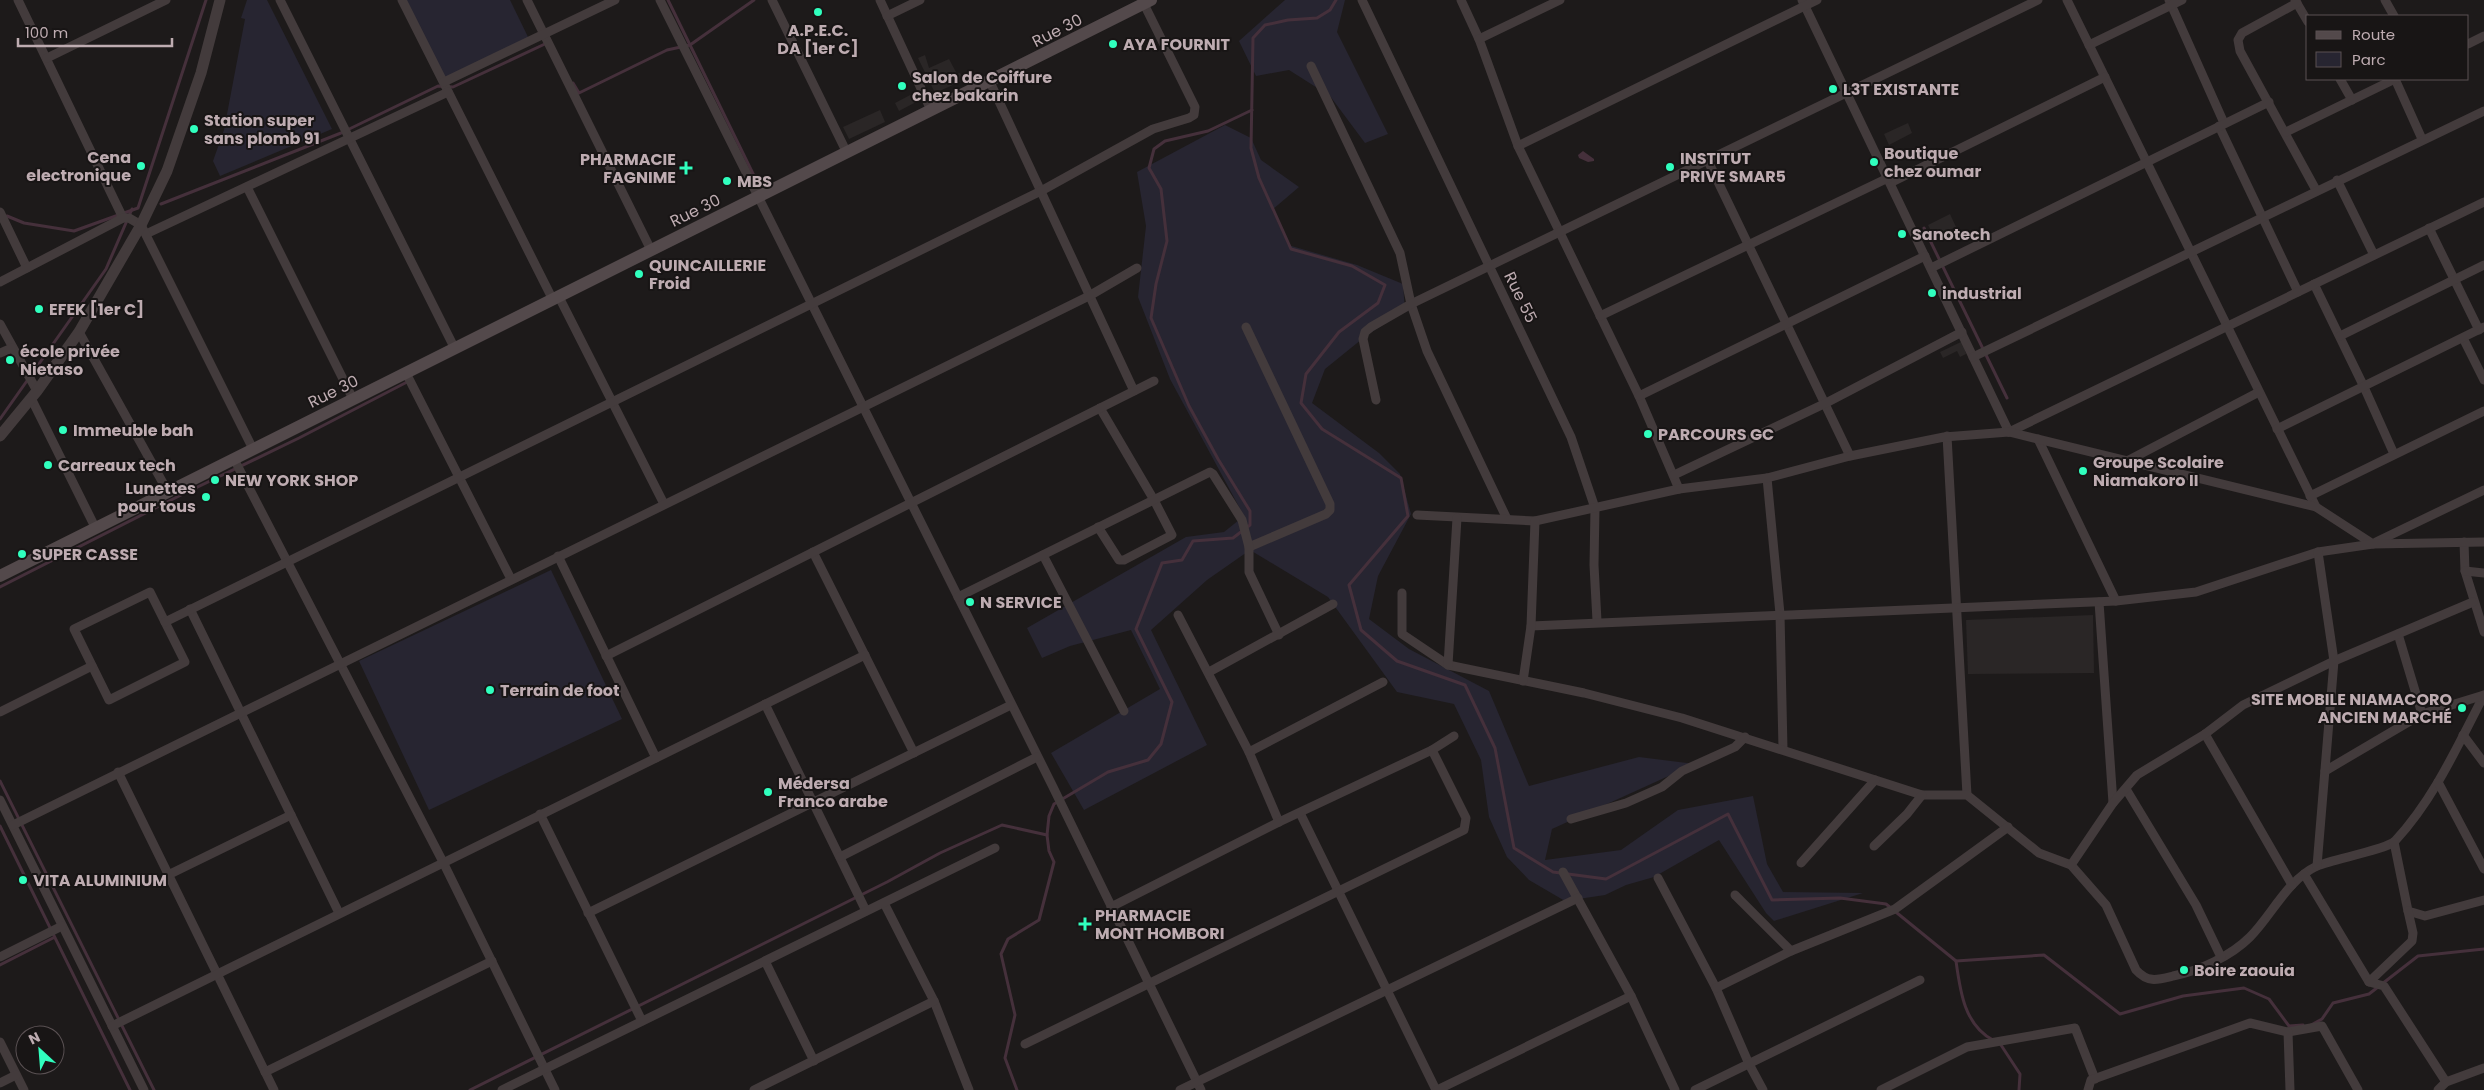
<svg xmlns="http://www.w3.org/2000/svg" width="2484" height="1090" font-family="Poppins,sans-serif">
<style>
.built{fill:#2a2626}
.green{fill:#272531}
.water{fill:#45303b}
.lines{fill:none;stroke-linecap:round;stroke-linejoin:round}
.stream{stroke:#45303b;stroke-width:3}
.minor{stroke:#433b3c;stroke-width:9}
.tertiary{stroke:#433b3c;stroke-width:11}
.secondary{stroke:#53494b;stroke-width:12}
.poi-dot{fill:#30ffbe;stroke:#181515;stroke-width:2}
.labels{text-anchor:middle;stroke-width:4;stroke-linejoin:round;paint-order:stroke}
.poi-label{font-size:16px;font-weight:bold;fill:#beacb1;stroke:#181515;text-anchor:start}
.street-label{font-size:16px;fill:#beacb1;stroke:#181515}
</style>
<rect width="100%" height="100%" fill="#1d1a1a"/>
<!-- built -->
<g class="built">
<path d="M925,55l4,13 20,-9 8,15 3,-1 4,7 -29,13 -17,-35z"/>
<path d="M914,93l4,8 -19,10 -4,-8z"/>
<path d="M880,110l5,12 -36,17 -6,-12z"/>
<path d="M1908,123l4,10 -23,12 -5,-11z"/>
<path d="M1950,214l6,13 -22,10 -6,-12z"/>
<path d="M1963,341l3,13 -6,3 -3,-6 -14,7 -3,-6z"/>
<path d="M2093,615l1,58 -126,1 -2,-54z"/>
</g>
<!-- green -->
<g class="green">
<path d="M247,0h20l65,129 -112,47 -7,-15 11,-31 21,-111 -4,-1z"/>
<path d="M406,0h104l19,39 -85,41z"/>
<path d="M1285,0h60l-8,32 51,102 -23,9 -35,-47 -41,-26 -33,6 -17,-35z"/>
<path d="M1225,125l26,13 10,22 38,27 -27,23 16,35 69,20 46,19 2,27 -38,24 -42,34 -13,34 67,50 21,21 11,40 -33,62 -9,43 40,30 80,42 40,95 110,-29 56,7 -143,65 -7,31 76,-10 57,-40 75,-14 14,68 16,28 80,1 -89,28 -8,-8 -47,-73 -65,37 -28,8 -21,10 -40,6 -36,-21 -22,-23 -18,-40 -8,-57 -27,-56 -57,-12 -69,-95 -78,-47 -43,30 -56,50 56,115 -123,65 -33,-57 109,-64 -29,-59 -61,16 -28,12 -15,-30 159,-91 38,-5 20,-16 -74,-137 -32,-82 8,-71 -9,-54z"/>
<path d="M551,570l71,149 -193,91 -70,-149z"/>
</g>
<!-- water -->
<path class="water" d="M1583,151l11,8v2l-6,1 -9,-4 -1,-3z"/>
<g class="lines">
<!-- stream -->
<g class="stream">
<path d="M668,0l92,188"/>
<path d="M1336,0l-6,10 -13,8 -29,2 -23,5 -12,13 -2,110 8,30 32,71 61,17 33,19 -7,18 -39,29 -33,42 -5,29 21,26 79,49 7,38 -59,69 12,45 36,31 68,24 30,63 19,100 39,24 53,7 122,-65 44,86 68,-2 46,6 70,57 88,-6 76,59 63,-18 61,-8 25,11 20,27 14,-1"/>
<path d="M573,83l6,10 88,-43 23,-5 64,-45"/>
<path d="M161,204l180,-71 97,-47 15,1 94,-44"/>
<path d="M7,216l17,7 50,8 64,-23 68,-208"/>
<path d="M1924,228l83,170"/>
<path d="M0,419l106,-150 26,-60"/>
<path d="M0,587l179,-91 120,-58 110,-57"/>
<path d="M0,781l154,309"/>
<path d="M0,826l130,264"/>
<path d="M1956,961c4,29 8,64 37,79"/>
<path d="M0,965l53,-27"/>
<path d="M2311,1025l11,-6 11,-16 36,-9 49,-38 66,-7"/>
<path d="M1999,1042l21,32 -1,16"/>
<path d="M470,1090l417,-208 53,-29 62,-28 45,10"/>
<path d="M1017,1090l-12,-32 10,-43 -14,-61 7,-15 31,-19 15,-58 -5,-11 -2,-16 2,-19 5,-12 54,-32 40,-12 13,-16 11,-42 -36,-73 26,-66 20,-3 11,-19 40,-3 17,-13v-14l-32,-52 -29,-53 -38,-88 5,-34 11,-43 -6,-52 -12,-21 5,-19 11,-8 43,-10 44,-21"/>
</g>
<!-- minor -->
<g class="minor">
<path d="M18,0l105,218"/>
<path d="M280,0l175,349"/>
<path d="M402,0l151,300"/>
<path d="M527,0l124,250"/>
<path d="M660,0l393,787 148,303"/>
<path d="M772,0l75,153"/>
<path d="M880,0l51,110"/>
<path d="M1362,0l209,437 24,71 -1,57 3,56"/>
<path d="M1461,0l18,39 39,107 121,250 40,93"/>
<path d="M1802,0l207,432"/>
<path d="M2067,0l249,507"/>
<path d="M2169,0l55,123"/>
<path d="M2295,0l13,22"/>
<path d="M2385,0l9,16"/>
<path d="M2297,3l-55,30 -4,7 2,11 76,139"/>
<path d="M887,16l33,-16"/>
<path d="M1479,39l81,-39"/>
<path d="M2468,44l16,-8"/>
<path d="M2089,45l93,-45"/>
<path d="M47,58l119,-58"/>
<path d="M1311,66l89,187 11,51 16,47 80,168"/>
<path d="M2340,79l12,21"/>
<path d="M2395,79l27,60"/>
<path d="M444,82l171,-82"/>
<path d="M990,82l144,309"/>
<path d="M2219,126l79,166"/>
<path d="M2286,132l109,-53"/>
<path d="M1518,146l299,-146"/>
<path d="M1708,161l142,295"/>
<path d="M2337,180l37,75"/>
<path d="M1890,183l215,-106"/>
<path d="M247,187l106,212"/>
<path d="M0,212l27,56"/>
<path d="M2429,228l50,102"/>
<path d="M146,234l302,-142"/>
<path d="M1931,268l338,-166"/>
<path d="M0,282l123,-64h6l12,7 112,224"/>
<path d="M2314,284l50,103 30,67"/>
<path d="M559,297l105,207"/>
<path d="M1600,316l288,-138"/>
<path d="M0,324l37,67"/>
<path d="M1246,327l84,177v6l-4,4 -77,33"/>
<path d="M79,332l89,160"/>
<path d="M2340,336l144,-71"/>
<path d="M2463,338l21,42"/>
<path d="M0,353l12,-5"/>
<path d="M1973,357l511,-246"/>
<path d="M406,373l105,206"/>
<path d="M1639,396l286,-140"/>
<path d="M31,398l64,129"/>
<path d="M1376,400l-13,-61 2,-7 6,-5 40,-23 627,-304"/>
<path d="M2277,429l207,-102"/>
<path d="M2009,432l475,-230"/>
<path d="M1947,436l20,359"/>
<path d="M2038,439l78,162"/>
<path d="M234,459l209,403 112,228"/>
<path d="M2129,460l130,-68"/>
<path d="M1674,475l152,-72 136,-71"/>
<path d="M1767,478l13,136 3,135"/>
<path d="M2310,496l174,-85"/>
<path d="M1417,515l118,6 144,-32 88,-11 83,-22 94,-19 65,-5 307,75 57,37"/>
<path d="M1098,527l21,33h5l48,-25 -18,-35 -54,-92"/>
<path d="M2376,542l108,-52"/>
<path d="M2464,542l1,29 19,61"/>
<path d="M813,552l101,201"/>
<path d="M1043,555l81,156"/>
<path d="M558,556l98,202"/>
<path d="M2465,571l19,2"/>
<path d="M150,592l35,70 -76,38 -35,-71z"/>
<path d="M1402,593v41l46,31 136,28 98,25 240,77h45l72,58 32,12 35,40 30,65c12,13 21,10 37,6 26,-5 58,-20 77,-39 22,-22 37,-57 67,-71 16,-7 69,-16 78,-25 39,-42 63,-96 89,-146"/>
<path d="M958,597l252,-125 3,2 29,46 7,27v25l30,63"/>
<path d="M2099,602l14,201"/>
<path d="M190,609l149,304"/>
<path d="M1178,615l71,137 30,70"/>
<path d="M165,622l876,-431 112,-62 36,-11 5,-3 1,-8 -53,-107"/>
<path d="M1531,626l585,-25 80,-9 122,-40 55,-8 111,-2"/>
<path d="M2398,634l24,80"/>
<path d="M606,656l548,-275"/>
<path d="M1448,665l9,-147"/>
<path d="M1209,672l124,-68"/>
<path d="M1523,681l8,-55 4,-105"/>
<path d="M765,704l101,207"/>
<path d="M0,712l92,-46"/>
<path d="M2205,734l87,151"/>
<path d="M2463,735l21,28"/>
<path d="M1249,752l134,-70"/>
<path d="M2325,771l97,-57 62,-19"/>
<path d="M118,772l156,318"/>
<path d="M2438,782l46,87"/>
<path d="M2126,789l70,116 25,52"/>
<path d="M0,800l144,290"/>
<path d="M1300,813l136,277"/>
<path d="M540,814l102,207"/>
<path d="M1571,819l55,-16 36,-16 20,-16 53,-24 10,-10"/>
<path d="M13,825l1076,-529 48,-28"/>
<path d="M2394,842l14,69 17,5 59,-16"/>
<path d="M1874,846l33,-32 15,-19"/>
<path d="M840,857l197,-100"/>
<path d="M1801,863l74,-83"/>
<path d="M2071,865l42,-62 24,-28 68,-41 38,-29 91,-44 139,-59"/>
<path d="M2317,866l17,-205 -16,-109"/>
<path d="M1563,872l68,124 44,94"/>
<path d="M2304,874l65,108"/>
<path d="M168,875l123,-60"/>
<path d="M1658,878l58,110 33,76 14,26"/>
<path d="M1735,895l56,56"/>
<path d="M884,903l50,98 35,89"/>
<path d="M1111,907l168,-85 153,-72"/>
<path d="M2408,911l5,22 -1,8 -43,41 15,4 62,96"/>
<path d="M588,913l423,-208"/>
<path d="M0,957l62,-31"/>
<path d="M765,961l49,100"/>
<path d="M1716,988l75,-37 104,-42 113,-82"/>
<path d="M112,1026l753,-371"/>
<path d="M2288,1032l34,-6 36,64"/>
<path d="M0,1042l24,48"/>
<path d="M1025,1044l439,-214 2,-12 -34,-68 22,-14"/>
<path d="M265,1072l227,-111"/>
<path d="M0,1083l16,-8"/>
<path d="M502,1090l493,-242"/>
<path d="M754,1090l180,-89"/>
<path d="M1180,1090l398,-192"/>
<path d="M1437,1090l194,-94"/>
<path d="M1695,1090l225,-110"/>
<path d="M1881,1090l86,-43 108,-19 20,51"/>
<path d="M2088,1090l3,-10 159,-57 38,9 2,58"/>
<path d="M2438,1090l8,-8 38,-14"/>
</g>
<!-- tertiary -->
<path class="tertiary" d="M0,436l37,-45 42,-59 62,-107 26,-54 34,-98 19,-73"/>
<!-- secondary -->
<path class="secondary" d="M0,576l1151,-576"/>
</g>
<!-- markers -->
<g class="poi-dot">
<circle cx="818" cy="12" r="5"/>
<circle cx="1113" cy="44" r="5"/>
<circle cx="902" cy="86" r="5"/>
<circle cx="1833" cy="89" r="5"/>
<circle cx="194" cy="129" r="5"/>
<circle cx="1874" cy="162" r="5"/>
<circle cx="141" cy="166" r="5"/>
<circle cx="1670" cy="167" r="5"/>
<path d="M683.5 160.5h5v5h5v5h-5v5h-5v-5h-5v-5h5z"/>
<circle cx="727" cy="181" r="5"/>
<circle cx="1902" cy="234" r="5"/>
<circle cx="639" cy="274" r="5"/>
<circle cx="1932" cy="293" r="5"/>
<circle cx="39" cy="309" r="5"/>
<circle cx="10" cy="360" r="5"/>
<circle cx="63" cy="430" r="5"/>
<circle cx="1648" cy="434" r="5"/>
<circle cx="48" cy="465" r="5"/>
<circle cx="2083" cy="471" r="5"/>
<circle cx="215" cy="480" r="5"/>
<circle cx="206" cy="497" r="5"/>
<circle cx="22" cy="554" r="5"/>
<circle cx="970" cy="602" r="5"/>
<circle cx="490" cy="690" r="5"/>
<circle cx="2462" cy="708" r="5"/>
<circle cx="768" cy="792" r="5"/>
<circle cx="23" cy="880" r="5"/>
<path d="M1082.5 916.5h5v5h5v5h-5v5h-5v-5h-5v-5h5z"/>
<circle cx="2184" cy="970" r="5"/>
</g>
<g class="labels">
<!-- poi labels -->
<g class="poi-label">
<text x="818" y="36" text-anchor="middle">A.P.E.C.<tspan x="818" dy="18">DA [1er C]</tspan></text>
<text x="1123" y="50">AYA FOURNIT</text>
<text x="912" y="83">Salon de Coiffure<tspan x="912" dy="18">chez bakarin</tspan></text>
<text x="1843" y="95">L3T EXISTANTE</text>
<text x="204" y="126">Station super<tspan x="204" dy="18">sans plomb 91</tspan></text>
<text x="1884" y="159">Boutique<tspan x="1884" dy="18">chez oumar</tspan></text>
<text x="131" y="163" text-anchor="end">Cena<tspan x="131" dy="18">electronique</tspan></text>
<text x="1680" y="164">INSTITUT<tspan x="1680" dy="18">PRIVE SMAR5</tspan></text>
<text x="676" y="165" text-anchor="end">PHARMACIE<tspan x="676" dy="18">FAGNIME</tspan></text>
<text x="737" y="187">MBS</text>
<text x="1912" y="240">Sanotech</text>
<text x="649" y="271">QUINCAILLERIE<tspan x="649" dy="18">Froid</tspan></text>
<text x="1942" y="299">industrial</text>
<text x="49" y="315">EFEK [1er C]</text>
<text x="20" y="357">école privée<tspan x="20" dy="18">Nietaso</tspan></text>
<text x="73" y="436">Immeuble bah</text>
<text x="1658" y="440">PARCOURS GC</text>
<text x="2093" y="468">Groupe Scolaire<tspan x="2093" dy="18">Niamakoro II</tspan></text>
<text x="58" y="471">Carreaux tech</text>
<text x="225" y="486">NEW YORK SHOP</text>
<text x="196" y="494" text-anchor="end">Lunettes<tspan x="196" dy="18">pour tous</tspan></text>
<text x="32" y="560">SUPER CASSE</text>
<text x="980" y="608">N SERVICE</text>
<text x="500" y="696">Terrain de foot</text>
<text x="2452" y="705" text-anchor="end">SITE MOBILE NIAMACORO<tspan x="2452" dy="18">ANCIEN MARCHÉ</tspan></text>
<text x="778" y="789">Médersa<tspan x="778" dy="18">Franco arabe</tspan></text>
<text x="33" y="886">VITA ALUMINIUM</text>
<text x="1095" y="921">PHARMACIE<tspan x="1095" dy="18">MONT HOMBORI</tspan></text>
<text x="2194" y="976">Boire zaouia</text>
</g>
<!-- street labels -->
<g class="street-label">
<text transform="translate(1057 30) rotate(-27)" y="6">Rue 30</text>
<text transform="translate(695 210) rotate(-26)" y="6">Rue 30</text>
<text transform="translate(1521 297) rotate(64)" y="6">Rue 55</text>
<text transform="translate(333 391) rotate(-26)" y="6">Rue 30</text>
</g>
</g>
<!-- legend -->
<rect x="2306" y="15" width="162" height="65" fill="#181515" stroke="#5a5153"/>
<rect x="2316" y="31" width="25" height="8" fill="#53494b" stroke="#5a5153"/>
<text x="2352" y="40" font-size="15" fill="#beacb1">Route</text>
<rect x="2316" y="52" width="25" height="15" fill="#272531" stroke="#5a5153"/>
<text x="2352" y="65" font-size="15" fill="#beacb1">Parc</text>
<!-- north arrow -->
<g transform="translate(40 1050) rotate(334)"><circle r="24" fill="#181515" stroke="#5a5153"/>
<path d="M0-4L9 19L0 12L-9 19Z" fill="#30ffbe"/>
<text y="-8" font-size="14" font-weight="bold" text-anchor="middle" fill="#beacb1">N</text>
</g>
<!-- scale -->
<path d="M18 38v8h154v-8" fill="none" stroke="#beacb1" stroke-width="2.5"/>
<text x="25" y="38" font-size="15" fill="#beacb1" stroke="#181515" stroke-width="4" paint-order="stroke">100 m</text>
</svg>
